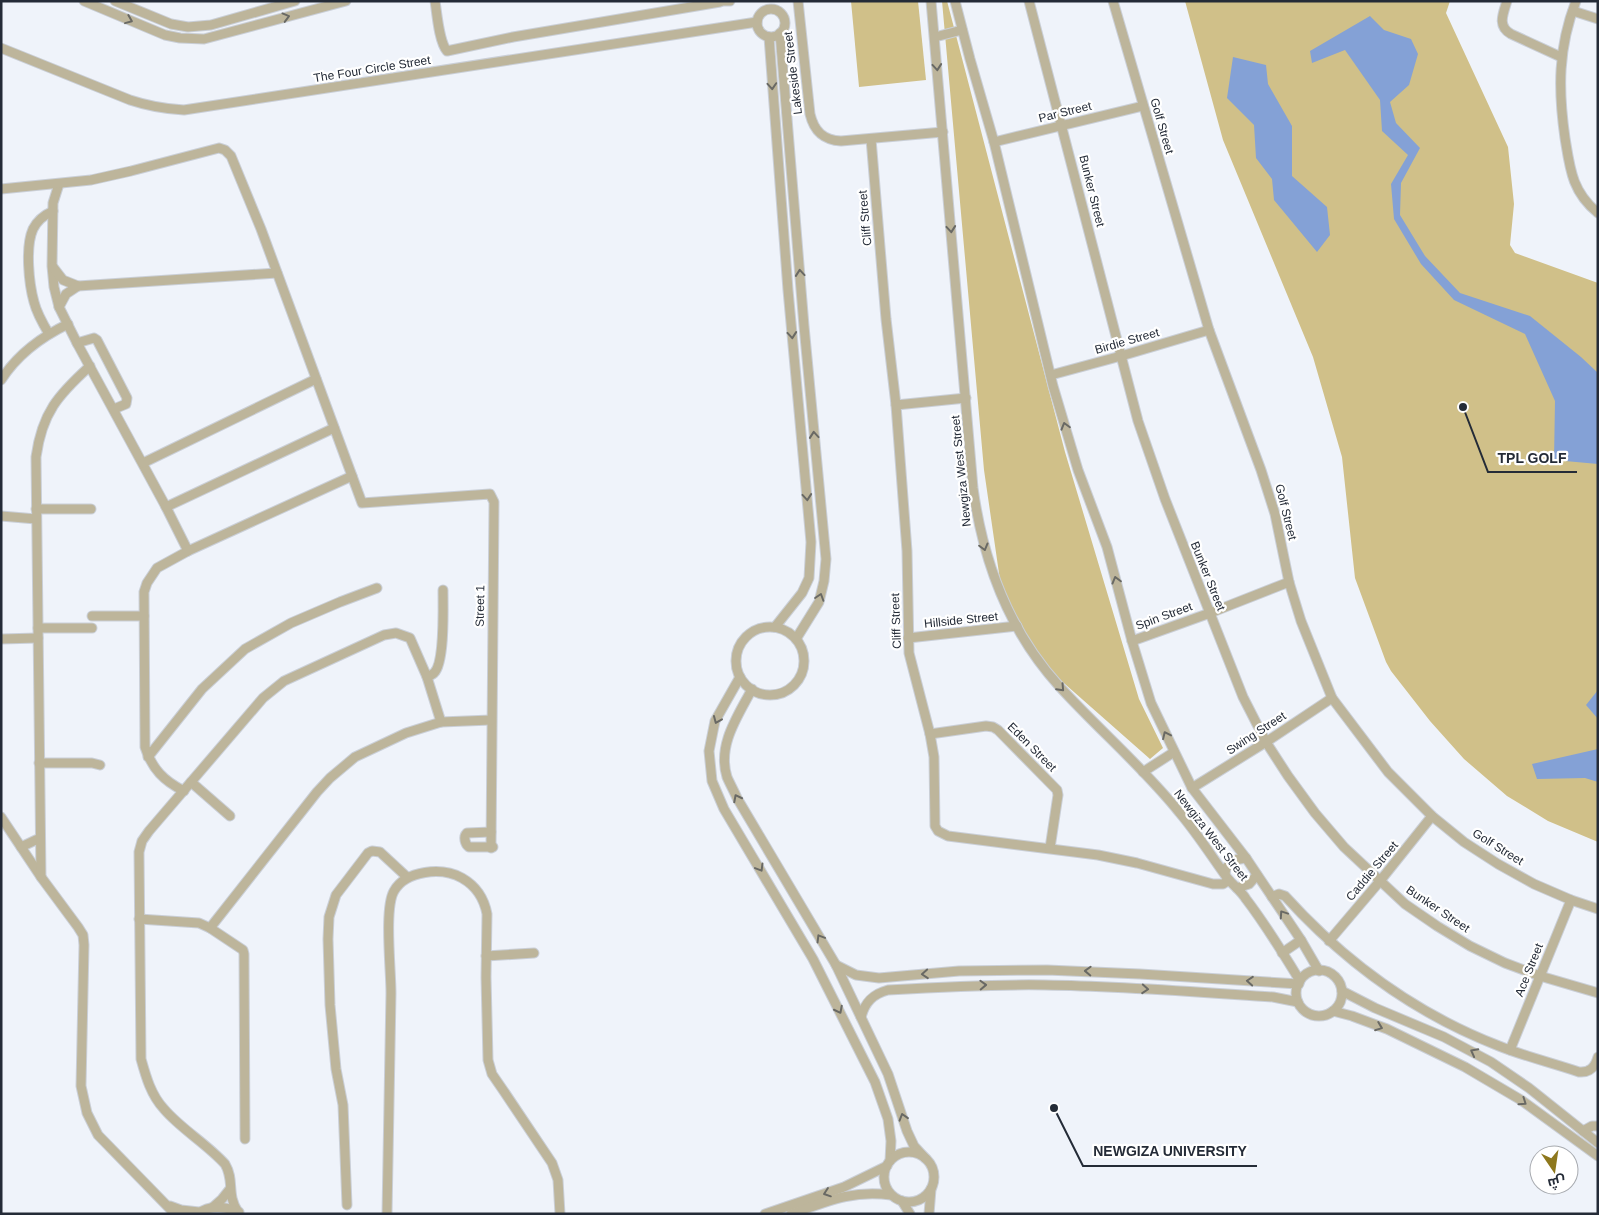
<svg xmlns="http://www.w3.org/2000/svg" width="1599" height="1215" font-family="Arial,Cairo,sans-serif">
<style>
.green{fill:#d0c089}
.water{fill:#84a1d6}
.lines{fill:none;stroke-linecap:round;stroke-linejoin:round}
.street-casing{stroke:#cacfd7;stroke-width:11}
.street{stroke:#bdb59b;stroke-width:9}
.oneway{stroke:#696964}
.labels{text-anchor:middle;stroke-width:4.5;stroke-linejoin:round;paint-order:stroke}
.street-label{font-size:12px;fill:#242b37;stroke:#fff}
.leader{fill:none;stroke:#242b37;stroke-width:2}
.callout-dot{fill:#242b37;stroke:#fff;stroke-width:2}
.callout-label{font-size:14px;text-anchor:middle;font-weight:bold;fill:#242b37;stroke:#fff;stroke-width:4.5;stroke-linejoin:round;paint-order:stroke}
</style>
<rect width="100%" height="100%" fill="#eff3fa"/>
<!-- green -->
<g class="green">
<path d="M851,1h67l8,79 -67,7z"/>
<path d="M942,1h5l118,451 74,247 24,49 -13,11 -118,-104 -32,-75 -16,-110z"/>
<path d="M1185,1h265l-4,12 62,134 6,57 -4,41 5,8 83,30v559l-50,-21 -41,-25 -43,-37 -34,-38 -39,-50 -5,-9 -31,-84 -13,-121 -29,-100 -90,-217z"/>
</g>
<!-- water -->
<g class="water">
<path d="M1370,16l14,14 27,9 7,15 -9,31 -19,17 6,21 24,25 -19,35 -1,32 25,41 35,37 70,23 51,41 17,16v91l-44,-4 1,-59 -30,-67 -71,-34 -33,-36 -27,-45 -3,-35 17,-29 -26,-24 -2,-31 -35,-50 -33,13 -2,-12z"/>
<path d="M1233,57l33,8 2,19 24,42v50l35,31 3,28 -13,17 -43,-52 -2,-21 -16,-21 -2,-33 -27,-27z"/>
<path d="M1598,690v29l-12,-14z"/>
<path d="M1598,749v33l-13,-4 -48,1 -5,-15z"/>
</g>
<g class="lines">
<!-- street casing -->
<g class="street-casing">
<g id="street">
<path d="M84,1l81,34 15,3 24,1 142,-38"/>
<path d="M115,1l56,23 17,3 23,-2 84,-24"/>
<path d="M435,1c2,13 4,41 12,50l66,-14 207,-35"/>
<path d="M721,1h9"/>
<path d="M798,1l12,113c4,17 13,26 31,27l102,-9"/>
<path d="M931,1l42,487c10,73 36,143 86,198 39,43 84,81 120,126 18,21 33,45 49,67 6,7 13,12 18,20 20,26 37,54 54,82"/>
<path d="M955,1l15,58 24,83 59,244 25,84 29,77 25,94 19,62 41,85 54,70 55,82 18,31"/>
<path d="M1029,1l109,420 27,78 78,198 23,45 22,34 27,37 29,34 61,57 32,22 33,20 35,17 35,13 58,17"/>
<path d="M1113,1l96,329 52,140 14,44 14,68 12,39 31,77 56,74 44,44 32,26 34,22 36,20 37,16 27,9"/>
<path d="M1507,1c-4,13 -10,25 4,33l50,23"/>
<path d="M1576,1c-18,47 -18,88 -11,137 5,31 7,54 33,75"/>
<circle cx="771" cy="23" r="14"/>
<path d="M1573,11l25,8"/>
<path d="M780,33l24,293 22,233 -2,22 -5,21 -23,37"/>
<path d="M769,37l19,253 23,252 -2,36 -7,15 -27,34"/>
<path d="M935,37l27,-7"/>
<path d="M1,48l129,52c18,6 35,9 54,10l573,-88"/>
<path d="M871,139l15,180 10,86 11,146 2,102 21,81 4,23 1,69 3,5 10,5 150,19 39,8 76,21h10l6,-4"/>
<path d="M994,142l149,-36"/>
<path d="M59,184l-6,19 -1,63 2,21 5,20 18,36 89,164 22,44"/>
<path d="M1,189l90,-9 40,-9 88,-23 6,2 6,6 30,73 101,274 128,-9 4,8 -3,346"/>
<path d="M53,267l10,13 15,6 199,-13"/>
<path d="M59,307l7,-13 12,-8"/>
<path d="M49,334c-6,-10 -12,-20 -15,-32 -5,-18 -9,-55 -1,-73 4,-8 11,-14 20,-18"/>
<path d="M77,343l17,-5 3,2 30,58 -1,6 -12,5"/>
<path d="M1051,375l70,-19 88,-26"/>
<path d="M1,380c16,-25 40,-43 67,-56"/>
<path d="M896,405l70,-7"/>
<path d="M143,463l173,-84"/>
<path d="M166,507l168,-79"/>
<path d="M36,509h55"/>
<path d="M1,516l35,3"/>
<path d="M92,616h52"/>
<circle cx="770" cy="661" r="34"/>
<path d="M38,628h54"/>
<path d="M908,638l109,-12"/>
<path d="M1,639l37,-1"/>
<path d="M1132,641l78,-28 79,-31"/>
<path d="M427,677c2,-1 5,-2 7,-4 11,-10 9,-67 9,-83"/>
<path d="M740,677l-25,44 -6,30 3,30 12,28 89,150 62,123 13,37 3,22 -1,20"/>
<path d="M752,689c-14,27 -35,56 -25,88 3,7 7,14 10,21l99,167 52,109 19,57 7,15 12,13"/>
<path d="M441,722l50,-2"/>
<path d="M930,734l56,-8 7,1 5,3 59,60 1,5 -8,53"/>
<path d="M148,757l54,-68 43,-40 46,-26 49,-21 37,-14"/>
<path d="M39,763h53l8,2"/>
<path d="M1143,772l31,-20"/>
<path d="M191,782l39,34"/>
<path d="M1192,788l74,-46 66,-44"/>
<path d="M184,791c-20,-10 -32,-22 -39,-44l-1,-155 3,-9 10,-15 31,-17 164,-75"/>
<path d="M1,817l40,60 37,50 5,8 1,10 -3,141 6,27 11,22 77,79"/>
<path d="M491,832l-24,1c-4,4 -2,11 2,14h24"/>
<path d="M21,847l19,-9"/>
<path d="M1225,874l1,-6 8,-8 12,-2"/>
<path d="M41,877l-5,-420c6,-44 22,-62 54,-91"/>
<path d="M1237,888l12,-4 8,-9"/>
<path d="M1272,897l7,-3 6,2c59,65 131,118 214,150 25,10 53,17 80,26 11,1 16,-5 19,-15"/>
<path d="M139,919l60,4 11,5 33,22 1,4 1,185"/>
<path d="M210,928l107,-136 13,-14 25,-21 51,-24 35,-11 -14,-45 -17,-39 -14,-5 -12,2 -100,46 -21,17 -114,133 -7,10 -3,11 2,207c5,18 10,36 23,50 17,20 43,35 61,55 10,17 1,30 13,48"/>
<path d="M1329,941l51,-60 52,-65"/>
<path d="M1282,953l19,-13"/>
<path d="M486,956l48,-3"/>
<path d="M836,965l20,10 23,3 80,-7 88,-1 93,4 159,10"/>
<circle cx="1319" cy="993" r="23"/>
<path d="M1342,991l33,17 69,29 47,25 38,26 69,55"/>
<path d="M1333,1011l19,5 35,13 78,38 56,33 77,56"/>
<path d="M861,1017c4,-15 12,-23 27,-27 52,-3 104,-6 157,-5 76,1 152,7 228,12l25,5"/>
<path d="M1510,1050l61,-150"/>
<path d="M1583,1131l9,-5h6"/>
<circle cx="909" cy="1177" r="25"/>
<path d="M902,1201l8,13"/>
<path d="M347,1205l-4,-100 -7,-36 -6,-64 -2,-66 1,-22 7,-22 32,-42 4,-2 8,1 27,25"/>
<path d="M170,1206l11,4 18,2"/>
<path d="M213,1207l9,-8 8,-10"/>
<path d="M198,1214c12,-10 28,-7 41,-2"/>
<path d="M387,1214c1,-74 3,-147 4,-221 0,-23 -7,-85 3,-102 12,-21 48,-24 68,-13 14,8 22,20 25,36l-1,63 2,83 4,14 11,16 49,73 6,17 2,34"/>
<path d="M765,1214l79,-27 43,-21"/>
<path d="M791,1214c37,-13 60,-24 100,-19"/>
<path d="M929,1214l2,-25"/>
</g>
</g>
<!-- street -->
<use href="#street" class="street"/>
</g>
<!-- one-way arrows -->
<defs><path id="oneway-chevron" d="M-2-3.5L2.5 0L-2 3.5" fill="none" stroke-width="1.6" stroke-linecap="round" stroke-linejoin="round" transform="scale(1.25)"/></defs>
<g class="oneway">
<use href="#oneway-chevron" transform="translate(286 17) rotate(-15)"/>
<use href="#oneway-chevron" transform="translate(129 20) rotate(22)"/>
<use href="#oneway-chevron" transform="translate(937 67) rotate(85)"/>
<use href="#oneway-chevron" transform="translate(772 86) rotate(86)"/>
<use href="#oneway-chevron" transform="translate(951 229) rotate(85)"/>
<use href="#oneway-chevron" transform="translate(800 273) rotate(-95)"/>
<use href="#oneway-chevron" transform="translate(792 335) rotate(85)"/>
<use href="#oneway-chevron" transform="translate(1065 426) rotate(-106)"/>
<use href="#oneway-chevron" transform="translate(814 435) rotate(-95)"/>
<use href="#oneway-chevron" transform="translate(807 497) rotate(85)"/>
<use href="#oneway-chevron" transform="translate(984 547) rotate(75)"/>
<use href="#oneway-chevron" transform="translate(1116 580) rotate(-105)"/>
<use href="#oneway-chevron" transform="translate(820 597) rotate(-72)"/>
<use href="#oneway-chevron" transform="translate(1061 688) rotate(47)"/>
<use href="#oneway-chevron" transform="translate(717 720) rotate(113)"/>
<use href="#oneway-chevron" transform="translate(1166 735) rotate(-115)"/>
<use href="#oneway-chevron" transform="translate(737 798) rotate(-117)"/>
<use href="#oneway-chevron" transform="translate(760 868) rotate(59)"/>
<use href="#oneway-chevron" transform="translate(1283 914) rotate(-124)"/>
<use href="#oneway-chevron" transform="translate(820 938) rotate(-121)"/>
<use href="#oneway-chevron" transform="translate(1088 971) rotate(-178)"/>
<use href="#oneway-chevron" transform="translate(925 974) rotate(176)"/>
<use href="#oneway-chevron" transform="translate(1250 981) rotate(-176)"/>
<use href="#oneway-chevron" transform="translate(983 985) rotate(-2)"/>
<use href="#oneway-chevron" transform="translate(1145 989) rotate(4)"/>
<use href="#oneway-chevron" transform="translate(839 1010) rotate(63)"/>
<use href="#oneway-chevron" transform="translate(1379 1027) rotate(21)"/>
<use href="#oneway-chevron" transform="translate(1474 1052) rotate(-152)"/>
<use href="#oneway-chevron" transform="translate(1523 1102) rotate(35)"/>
<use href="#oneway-chevron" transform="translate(903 1117) rotate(-107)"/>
<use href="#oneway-chevron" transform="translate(827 1193) rotate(161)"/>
</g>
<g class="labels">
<!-- street labels -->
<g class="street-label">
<text transform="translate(372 69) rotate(-9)" y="4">The Four Circle Street</text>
<text transform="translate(793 73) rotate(-97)" y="4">Lakeside Street</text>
<text transform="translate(1065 112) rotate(-14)" y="4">Par Street</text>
<text transform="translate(1162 126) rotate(74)" y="4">Golf Street</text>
<text transform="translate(1092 191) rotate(76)" y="4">Bunker Street</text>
<text transform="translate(865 218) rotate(-95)" y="4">Cliff Street</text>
<text transform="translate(1127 341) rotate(-16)" y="4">Birdie Street</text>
<text transform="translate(961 471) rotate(-96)" y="4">Newgiza West Street</text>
<text transform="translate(1286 512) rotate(76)" y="4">Golf Street</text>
<text transform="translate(1208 576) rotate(68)" y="4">Bunker Street</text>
<text transform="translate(480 606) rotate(-89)" y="4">Street 1</text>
<text transform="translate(1164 616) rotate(-20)" y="4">Spin Street</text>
<text transform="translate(961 620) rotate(-6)" y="4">Hillside Street</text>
<text transform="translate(896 621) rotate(-92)" y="4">Cliff Street</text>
<text transform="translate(1256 733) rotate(-33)" y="4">Swing Street</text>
<text transform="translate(1032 747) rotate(45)" y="4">Eden Street</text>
<text transform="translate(1211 835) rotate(52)" y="4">Newgiza West Street</text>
<text transform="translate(1498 847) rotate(32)" y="4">Golf Street</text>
<text transform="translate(1372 871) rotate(-50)" y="4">Caddie Street</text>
<text transform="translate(1438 909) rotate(34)" y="4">Bunker Street</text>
<text transform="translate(1529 970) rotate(-68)" y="4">Ace Street</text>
</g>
</g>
<!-- callouts -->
<path class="leader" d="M1463 407L1488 472H1577M1054 1108L1083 1166H1257"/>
<g class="callout-dot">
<circle cx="1463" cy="407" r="5"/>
<circle cx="1054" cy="1108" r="5"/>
</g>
<g class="callout-label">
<text x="1532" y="463">TPL GOLF</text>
<text x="1170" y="1156">NEWGIZA UNIVERSITY</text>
</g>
<!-- border -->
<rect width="1599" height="1215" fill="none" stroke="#242b37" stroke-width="5"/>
<!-- north arrow -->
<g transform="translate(1554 1170) rotate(167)"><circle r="24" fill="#ffffff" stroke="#a7aaaf"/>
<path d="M0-4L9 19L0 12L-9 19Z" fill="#8e781d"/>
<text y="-8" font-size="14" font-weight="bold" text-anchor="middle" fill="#242b37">ش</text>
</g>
</svg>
